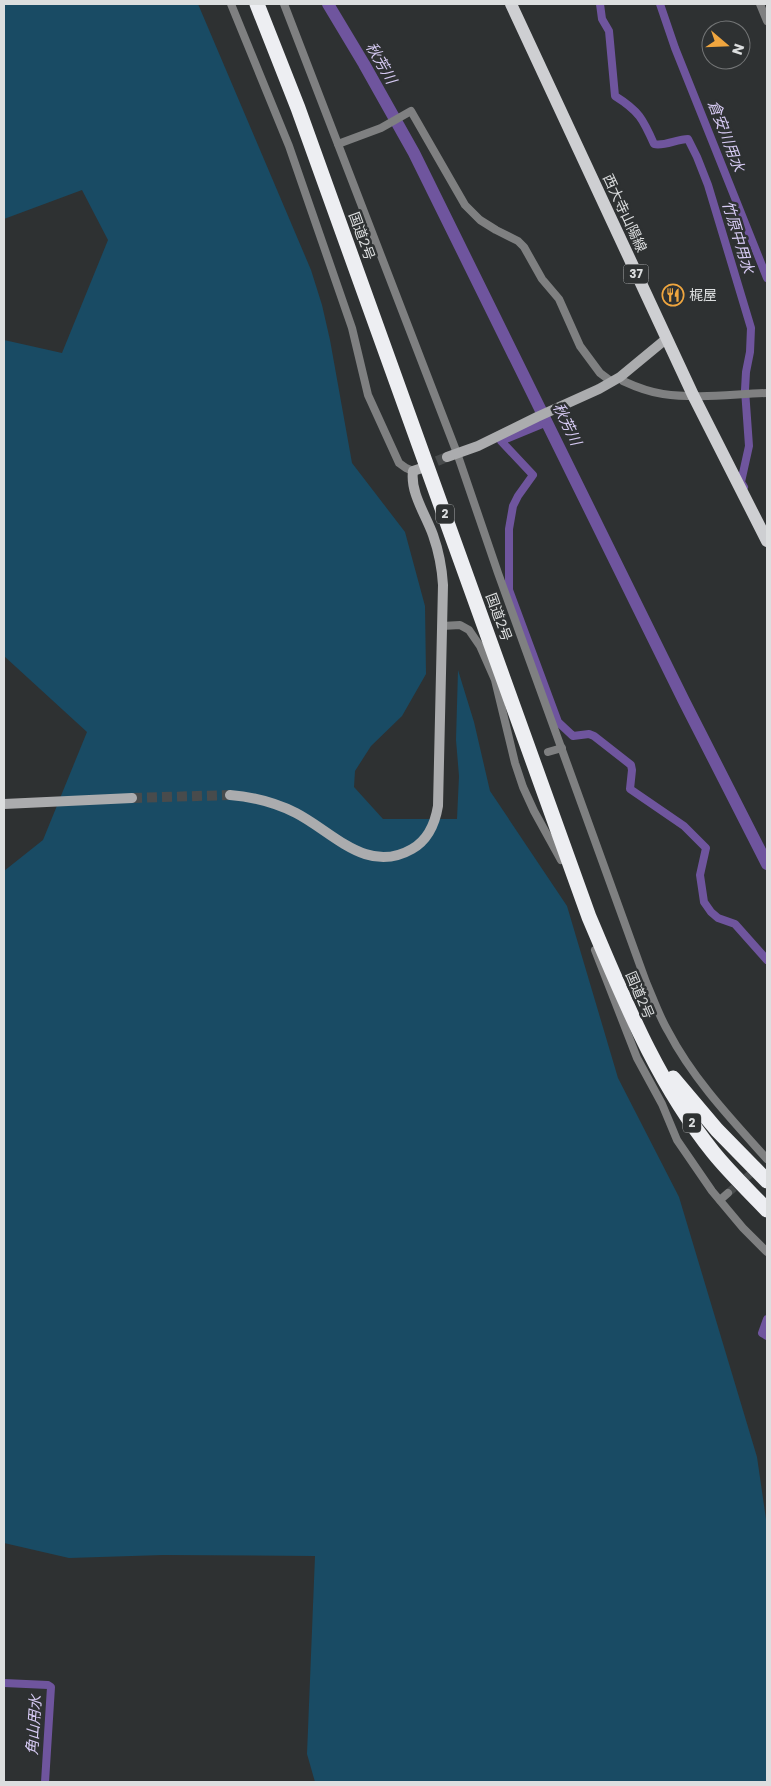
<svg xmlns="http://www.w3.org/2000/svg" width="771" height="1786" font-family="Poppins,'Noto Sans JP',sans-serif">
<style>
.green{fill:#194b64}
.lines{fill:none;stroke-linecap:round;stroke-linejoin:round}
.canal{stroke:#6f559e;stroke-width:8}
.river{stroke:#6f559e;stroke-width:12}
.street-tunnel{stroke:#484b4c;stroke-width:8;stroke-dasharray:8 4;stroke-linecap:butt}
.secondary-tunnel{stroke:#484b4c;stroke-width:10;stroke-dasharray:10 5;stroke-linecap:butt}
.street{stroke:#7f8081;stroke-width:8}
.secondary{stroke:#abacae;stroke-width:10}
.primary{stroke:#cecfd2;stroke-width:12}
.highway{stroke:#edeef2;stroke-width:15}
.labels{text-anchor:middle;stroke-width:5;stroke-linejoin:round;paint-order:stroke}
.shield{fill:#2e3132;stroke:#a8aaab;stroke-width:1}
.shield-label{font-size:12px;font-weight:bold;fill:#dcdedf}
.street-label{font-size:14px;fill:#dcdedf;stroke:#2e3132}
.poi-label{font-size:14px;fill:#dcdedf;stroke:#2e3132;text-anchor:start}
.water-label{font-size:15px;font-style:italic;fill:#d6caf3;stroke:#2e3132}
</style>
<rect width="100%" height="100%" fill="#2e3132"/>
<!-- green -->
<path class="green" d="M4,4h194l113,266 11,35 8,35 22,123 53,69 20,74 1,68 -24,42 -31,30 -16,25 -1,16 29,32h74l2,-43 -3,-36 2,-70 16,52 16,69 77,115 51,172 61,119 78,260 10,69v256h-452l-8,-28 8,-198 -152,-1 -94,3 -65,-15v-672l39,-31 44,-108 -83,-76v-316l58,13 46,-113 -26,-50 -78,29z"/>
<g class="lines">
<!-- canal -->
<g class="canal">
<path d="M600,4l2,15 7,12 6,65c24,15 28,23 39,48 9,3 23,-5 34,-5l9,18 11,28 43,143 -1,24 -4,20 -1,18 4,56 -8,36 3,5"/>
<path d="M660,4l15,44 92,230"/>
<path d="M547,422l-46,19 32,34 -15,21 -5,10 -4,23v61l49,132 15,14 16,-2 5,2 37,29 1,5 -2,19 54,37 22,22 -6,27 4,27 7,10 7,6 17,6 32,36"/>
<path d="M767,1319l-5,14 5,3"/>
<path d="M4,1683l44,2 3,2 -6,95"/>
</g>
<!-- river -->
<path class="river" d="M328,4l36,60 50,89 270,548 83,163"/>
<!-- street-tunnel -->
<path class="street-tunnel" d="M728,1193l34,-29"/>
<!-- secondary-tunnel -->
<g class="secondary-tunnel">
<path d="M423,467l24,-10"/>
<path d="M132,798l98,-3"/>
</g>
<!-- street -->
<g class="street">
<path d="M231,4l58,142 63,182 16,67 31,68 7,5 7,3"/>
<path d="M284,4l173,449 41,120 148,409c7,16 13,34 22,49 25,48 63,88 99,128"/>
<path d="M760,4l7,17"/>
<path d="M338,144l43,-16 30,-17 54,94 15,15 16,10 22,11 6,6 18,32 17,20 21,47 20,27 12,9"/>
<path d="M620,377l3,4c13,6 26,11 40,13 34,5 70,0 104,-1"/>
<path d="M442,626l18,-1 9,5 11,16 15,34 20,83 8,24 11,24 27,49"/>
<path d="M548,752l14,-4"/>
<path d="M595,950l42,108 25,46 15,36 35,51 31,37 24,24"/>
<path d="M720,1200l8,-7"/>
</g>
<!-- secondary -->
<g class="secondary">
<path d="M447,457l31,-11 59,-29 62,-28 21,-12 46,-38"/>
<path d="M230,795c24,2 44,7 66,18 37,19 71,62 116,36 16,-9 23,-25 26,-43l5,-221c-1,-17 -4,-33 -10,-50 -7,-20 -23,-42 -20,-64l9,-3"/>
<path d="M4,804l128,-6"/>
</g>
<!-- primary -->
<path class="primary" d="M511,4l182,391 74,146"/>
<!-- highway -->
<g class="highway">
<path d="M257,4l41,104 291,809c35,82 67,164 124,235 16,20 36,39 54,58"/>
<path d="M673,1078l44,52 50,51"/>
</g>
</g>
<!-- icons -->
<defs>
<g id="restaurant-ring" transform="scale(1.125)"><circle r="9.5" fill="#2e3132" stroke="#f0a63f" stroke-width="1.5"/><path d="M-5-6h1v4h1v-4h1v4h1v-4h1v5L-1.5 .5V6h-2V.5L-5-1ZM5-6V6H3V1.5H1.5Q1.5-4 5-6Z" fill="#f0a63f"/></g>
</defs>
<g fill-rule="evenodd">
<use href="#restaurant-ring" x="673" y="295"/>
</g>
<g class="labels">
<!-- shield labels -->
<g class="shield">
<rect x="623.5" y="264.5" width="25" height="19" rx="4"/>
<rect x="436" y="504.5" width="18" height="19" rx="4"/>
<rect x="683" y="1113.5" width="18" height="19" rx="4"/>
</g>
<g class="shield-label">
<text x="636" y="278">37</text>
<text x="445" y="518">2</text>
<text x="692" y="1127">2</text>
</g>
<!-- street labels -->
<g class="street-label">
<text transform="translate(625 213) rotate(65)" y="5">西大寺山陽線</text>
<text transform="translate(362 236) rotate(70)" y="5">国道2号</text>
<text transform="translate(499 617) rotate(70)" y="5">国道2号</text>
<text transform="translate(640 995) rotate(67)" y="5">国道2号</text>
</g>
<!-- poi labels -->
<g class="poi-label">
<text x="689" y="300">梶屋</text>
</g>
<!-- water labels -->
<g class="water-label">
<text transform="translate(381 63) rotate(60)" y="5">秋芳川</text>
<text transform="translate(726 136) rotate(69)" y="5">倉安川用水</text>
<text transform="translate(738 237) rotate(73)" y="5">竹原中用水</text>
<text transform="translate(567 424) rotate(64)" y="5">秋芳川</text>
<text transform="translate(34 1725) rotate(-86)" y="5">角山用水</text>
</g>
</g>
<!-- border -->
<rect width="771" height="1786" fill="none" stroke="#dcdedf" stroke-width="10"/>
<!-- north arrow -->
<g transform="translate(726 45) rotate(109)"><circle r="24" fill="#2e3132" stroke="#747677"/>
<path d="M0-4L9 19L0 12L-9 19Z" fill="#f0a63f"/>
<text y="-8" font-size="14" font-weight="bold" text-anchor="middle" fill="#dcdedf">N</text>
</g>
</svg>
